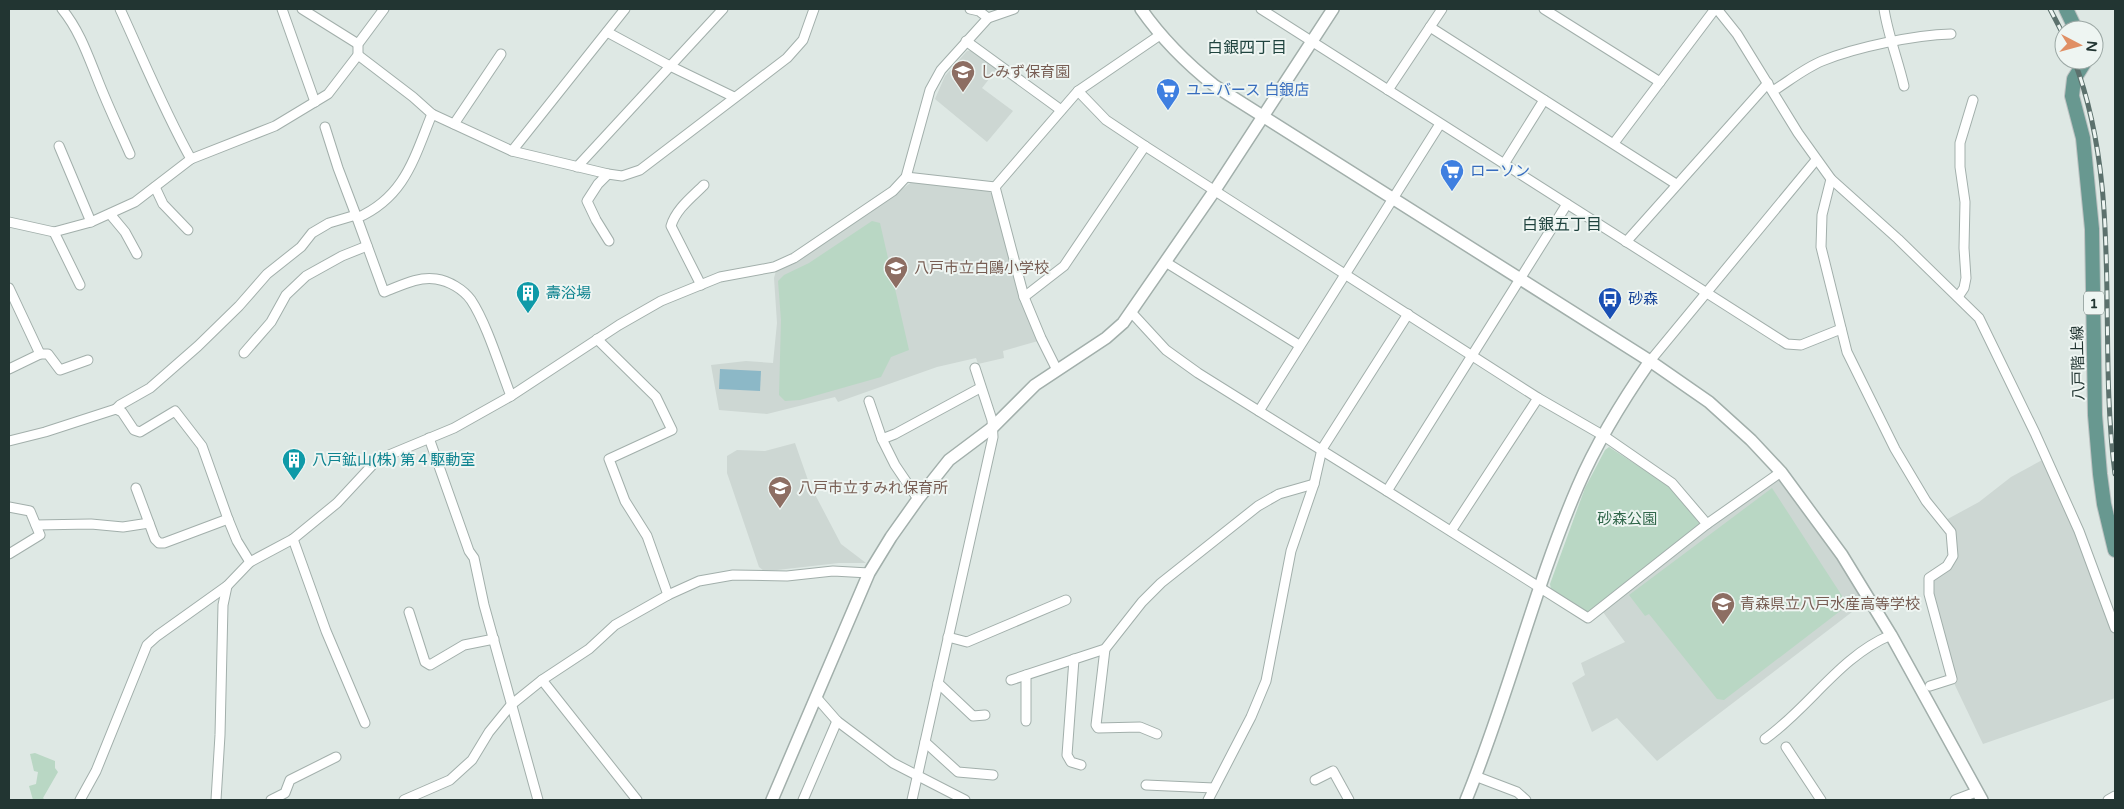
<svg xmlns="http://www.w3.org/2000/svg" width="2124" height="809" font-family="'Varela Round','Noto Sans JP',sans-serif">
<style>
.built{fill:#cdd7d3}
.green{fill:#b9d7c4}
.water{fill:#8cb8c7}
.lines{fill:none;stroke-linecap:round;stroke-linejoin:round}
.minor-casing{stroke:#a2afab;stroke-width:11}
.tertiary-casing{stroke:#a2afab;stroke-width:14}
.primary-casing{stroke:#bdc2c2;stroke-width:16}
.minor{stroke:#fff;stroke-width:9}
.tertiary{stroke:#fff;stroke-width:11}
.primary{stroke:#689890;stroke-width:14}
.rail-casing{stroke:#5c716d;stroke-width:5}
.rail{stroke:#eef5f2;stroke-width:3;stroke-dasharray:9;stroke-linecap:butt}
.labels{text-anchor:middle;stroke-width:4;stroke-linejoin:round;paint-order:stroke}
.shield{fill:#eef5f2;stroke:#5f6f6c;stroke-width:1}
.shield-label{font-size:14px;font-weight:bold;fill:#223532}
.education-label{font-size:15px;fill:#785e54;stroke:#eef5f2;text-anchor:start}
.shop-label{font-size:15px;fill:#366cbe;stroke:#eef5f2;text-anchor:start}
.culture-label{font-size:15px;fill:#0d838f;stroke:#eef5f2;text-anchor:start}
.transit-label{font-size:15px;fill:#164399;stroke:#eef5f2;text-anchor:start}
.street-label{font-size:15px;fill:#223532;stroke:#eef5f2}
.park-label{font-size:15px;fill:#31674b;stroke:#eef5f2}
.neighbourhood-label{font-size:16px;fill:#20443f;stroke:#eef5f2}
</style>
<rect width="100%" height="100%" fill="#dee8e4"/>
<!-- built -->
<g class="built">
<path d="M972,50l25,19 -15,19 31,23 -26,31 -52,-43 10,-23 22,-25z"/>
<path d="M912,182l77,9 3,3 28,107 18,40 -35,10 1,7 -26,6 -2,-6 -39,9 -99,35 -3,-5 -68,17 -48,-4 -8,-45 35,-4 27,2 4,-40 -3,-45 2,-7 17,-7z"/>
<path d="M795,443l14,40 32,61 25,19h-27l-62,7 -13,1 -5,-4 -32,-94v-17l10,-6 28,1z"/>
<path d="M2046,458l69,170v70l-132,46 -31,-65 -23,-101 24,-22 -9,-35 35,-19 32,-25z"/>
<path d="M1781,472l88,127 -212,162 -40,-43 -25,14 -20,-49 13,-8 -4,-12 44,-21 -25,-34z"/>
</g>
<!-- green -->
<g class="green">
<path d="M872,221l8,2 29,127 -18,7 -10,20 -81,23 -15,1 -6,-6 2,-75 -3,-39 6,-6 25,-12z"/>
<path d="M1609,447l60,39 30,35 1,5 -108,85 -6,1 -35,-22 -1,-6 35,-96 20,-38z"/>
<path d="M1772,488l76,117 -124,95 -7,-1 -68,-85 -4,2 -16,-21z"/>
<path d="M35,753l20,8v7l3,4 -15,26 2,2h-12l-4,-14 7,-2 2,-12 -4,-1 -4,-17z"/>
</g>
<!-- water -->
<path class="water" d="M720,369l41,2 -1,20 -41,-2z"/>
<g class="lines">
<!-- minor casing -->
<g class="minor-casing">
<g id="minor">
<path d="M62,9c17,21 25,44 35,69 10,26 22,51 33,76"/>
<path d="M120,9c23,50 44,102 71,150"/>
<path d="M282,9l33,93"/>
<path d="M302,9l56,35"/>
<path d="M970,9l9,2 9,7"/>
<path d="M1261,9l526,335 14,1 40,-16"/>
<path d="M1544,9l116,73"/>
<path d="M1717,9l20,25 61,99 33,46 67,60 81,79 56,115 44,98 36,97"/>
<path d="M1884,9c4,26 14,51 20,77"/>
<path d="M1430,27l246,157"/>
<path d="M607,32l63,34 64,31"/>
<path d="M966,41l95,69"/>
<path d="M358,55l55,42 19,17"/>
<path d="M1388,90l54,-81"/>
<path d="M1078,91l28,29 39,26 393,252 66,38 68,47 35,41"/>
<path d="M1773,91c16,-10 32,-23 49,-30 34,-14 93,-26 129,-27"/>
<path d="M454,124l47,-70"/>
<path d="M325,127l13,41 19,50"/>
<path d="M1614,143l101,-134"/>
<path d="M59,146l32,76"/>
<path d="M512,151l113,-142"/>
<path d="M1504,164l40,-64"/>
<path d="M577,167l146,-158"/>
<path d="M608,174l-10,10 -11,17 9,19 13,21"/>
<path d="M906,177l89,10 29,110 17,41 16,32"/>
<path d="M1831,179l-9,36 -1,32 26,105 48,97 31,52 25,31 2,24 -6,10 -18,12v16l23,85 -22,7"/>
<path d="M155,187l8,17 25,26"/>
<path d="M995,187l83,-96 82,-56"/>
<path d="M1567,204l-180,287 201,127 119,-94 74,-52"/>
<path d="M110,214l15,18 12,22"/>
<path d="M9,222l45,10 37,-10 44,-20 56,-43 84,-33 53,-32 30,-39v-11l26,-35"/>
<path d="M54,232l26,53"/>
<path d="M1626,242l142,-159"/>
<path d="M1167,263l132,82"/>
<path d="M701,285l-30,-59c5,-17 21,-29 33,-41"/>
<path d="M9,288l31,66 -31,15"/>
<path d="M1024,297l40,-31 81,-120"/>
<path d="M1958,297l6,-9 2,-10 -2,-30 1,-46 -5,-35v-24l13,-43"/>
<path d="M1131,312l35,38 32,23 189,118"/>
<path d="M597,339l59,58 16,33 -63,29 16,42 22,35 21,59"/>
<path d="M244,353l27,-31 15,-27 20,-19 36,-20 25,-10"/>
<path d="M40,354h8l12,16 28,-10"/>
<path d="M1650,361l166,-201"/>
<path d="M511,396c-11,-28 -24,-72 -40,-96 -8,-11 -22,-19 -35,-21 -18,-3 -36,7 -52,13l-27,-74c48,-21 57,-60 75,-104l80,37 96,23 14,2 18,-6 147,-112 16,-18 11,-31"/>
<path d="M869,401l13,38 13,26 23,34"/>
<path d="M116,409l4,-4 30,-17 48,-42 41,-40 28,-32 34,-27 11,-14 17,-10 27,-8"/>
<path d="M1259,411l181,-287"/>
<path d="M429,438l40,113 5,7 10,47 54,195"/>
<path d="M882,439l13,-5 85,-46"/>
<path d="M9,441l36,-9 71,-23 6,3 12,18 6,2 35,-21 27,35 26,73 9,22 13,21"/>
<path d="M136,488l19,51 4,4h5l64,-24"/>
<path d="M9,507l21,4 10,24 -31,19"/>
<path d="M36,525l55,-1 32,3 26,-4"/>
<path d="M1451,531l87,-133"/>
<path d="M293,539l33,92 39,92"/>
<path d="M409,612l16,50 5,3 34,-20 30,-6"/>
<path d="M948,637l19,5 99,-42"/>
<path d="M1105,649l-9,76 2,3 42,-1 17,7"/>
<path d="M1074,659l-7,96 4,7 10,3"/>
<path d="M1026,675v46"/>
<path d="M542,680l95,120"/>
<path d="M1011,680l94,-31 37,-47 19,-19 97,-77 21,-12 35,-10"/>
<path d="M938,683l35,33 12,-1"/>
<path d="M816,697l21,24 56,42 72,37"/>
<path d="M1765,739c44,-31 75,-83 126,-104"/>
<path d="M925,742l33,30 35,3"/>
<path d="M1786,747l35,53"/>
<path d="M1475,776l42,16 9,8"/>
<path d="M1315,780l18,-9 16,29"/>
<path d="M1146,785l68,3"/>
<path d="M80,800l16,-29 51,-126 10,-9 70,-50 23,-24 43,-23 44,-36 40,-43 77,-32 57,-32 108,-71 42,-24 59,-24 54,-10 20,-9 99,-67 13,-14 24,-87 11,-20 47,-52 26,-9"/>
<path d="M216,800l4,-65 3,-130 4,-19"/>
<path d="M271,800l14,-7 5,-13 46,-23"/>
<path d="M404,800l46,-20 22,-20 17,-28 22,-27 31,-25 47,-31 26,-24 53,-30 31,-14 34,-6 54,1 46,-5 36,2"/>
<path d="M803,800l34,-79"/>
<path d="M912,800l81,-363 -1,-17 -17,-52"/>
<path d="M1208,800l43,-83 15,-36 25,-130 23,-67 8,-35 86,-135"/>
<path d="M1955,800l21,-8"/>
<path d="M2108,800l7,-4"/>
</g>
</g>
<!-- tertiary casing -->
<g class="tertiary-casing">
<g id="tertiary">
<path d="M1141,9c21,30 45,54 74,77l435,275 59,41 42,38 30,32 61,83 49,80 91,165"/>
<path d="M772,800l97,-227 22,-36 27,-38 31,-39 44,-33 42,-42 71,-47 17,-15 92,-133 118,-181"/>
<path d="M1466,800c42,-102 68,-212 112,-314 19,-44 45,-86 72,-125"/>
</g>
</g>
<!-- primary casing -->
<g class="primary-casing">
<g id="primary">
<path d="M2066,9l10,21"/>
<path d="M2086,60l-12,19 -2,17 11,42 9,91 3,186 5,59 4,30 11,46"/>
</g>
</g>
<!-- minor -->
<use href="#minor" class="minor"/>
<!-- tertiary -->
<use href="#tertiary" class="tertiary"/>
<!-- primary -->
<use href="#primary" class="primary"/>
<!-- rail casing -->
<g class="rail-casing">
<g id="rail">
<path d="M2050,9l14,27"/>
<path d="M2074,60c50,131 23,276 41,414"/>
</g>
</g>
<!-- rail -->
<use href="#rail" class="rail"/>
</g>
<!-- icons -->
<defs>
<g id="school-pin" transform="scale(1.25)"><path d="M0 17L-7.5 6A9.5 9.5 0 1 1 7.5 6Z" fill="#8d6e63" stroke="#eef5f2"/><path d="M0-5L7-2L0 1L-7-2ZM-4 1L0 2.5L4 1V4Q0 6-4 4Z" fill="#fff"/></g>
<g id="supermarket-pin" transform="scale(1.25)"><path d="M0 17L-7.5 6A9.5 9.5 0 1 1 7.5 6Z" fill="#3f7fe0" stroke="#eef5f2"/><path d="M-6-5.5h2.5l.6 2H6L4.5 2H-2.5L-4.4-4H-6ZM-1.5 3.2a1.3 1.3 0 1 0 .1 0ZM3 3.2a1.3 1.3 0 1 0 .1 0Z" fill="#fff"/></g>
<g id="building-pin" transform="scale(1.25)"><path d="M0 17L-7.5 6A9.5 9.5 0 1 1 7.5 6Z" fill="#0f9aa8" stroke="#eef5f2"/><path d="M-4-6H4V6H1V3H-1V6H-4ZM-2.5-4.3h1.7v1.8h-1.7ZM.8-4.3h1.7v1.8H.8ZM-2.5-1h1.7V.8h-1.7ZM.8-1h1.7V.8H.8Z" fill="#fff"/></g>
<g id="bus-pin" transform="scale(1.25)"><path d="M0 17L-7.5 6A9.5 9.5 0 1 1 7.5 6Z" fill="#1a4fb4" stroke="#eef5f2"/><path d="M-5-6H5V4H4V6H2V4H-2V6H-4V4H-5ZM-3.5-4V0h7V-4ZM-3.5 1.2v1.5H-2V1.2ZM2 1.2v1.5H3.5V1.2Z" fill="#fff"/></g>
</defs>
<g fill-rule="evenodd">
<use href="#school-pin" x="963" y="72"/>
<use href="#supermarket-pin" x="1168" y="90"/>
<use href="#supermarket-pin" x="1452" y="171"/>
<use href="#school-pin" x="896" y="268"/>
<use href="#building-pin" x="528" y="293"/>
<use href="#bus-pin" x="1610" y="299"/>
<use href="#building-pin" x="294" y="460"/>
<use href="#school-pin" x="780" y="488"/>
<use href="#school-pin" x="1723" y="604"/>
</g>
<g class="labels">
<!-- shield labels -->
<rect class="shield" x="2084" y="291.5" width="20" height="23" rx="4"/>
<g class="shield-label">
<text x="2094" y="308">1</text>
</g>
<!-- education labels -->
<g class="education-label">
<text x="980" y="77">しみず保育園</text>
<text x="914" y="273">八戸市立白鷗小学校</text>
<text x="798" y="493">八戸市立すみれ保育所</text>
<text x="1740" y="609">青森県立八戸水産高等学校</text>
</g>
<!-- shop labels -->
<g class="shop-label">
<text x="1186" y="95">ユニバース 白銀店</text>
<text x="1470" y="176">ローソン</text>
</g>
<!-- culture labels -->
<g class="culture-label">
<text x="546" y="298">壽浴場</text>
<text x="312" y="465">八戸鉱山(株) 第４駆動室</text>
</g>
<!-- transit labels -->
<g class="transit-label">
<text x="1628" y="304">砂森</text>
</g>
<!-- street labels -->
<g class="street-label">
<text transform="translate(2078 363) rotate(-91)" y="5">八戸階上線</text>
</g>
<!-- park labels -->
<g class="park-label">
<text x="1627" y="524">砂森公園</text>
</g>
<!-- neighbourhood labels -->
<g class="neighbourhood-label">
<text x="1247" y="53">白銀四丁目</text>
<text x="1562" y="230">白銀五丁目</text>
</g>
</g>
<!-- border -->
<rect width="2124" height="809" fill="none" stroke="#223532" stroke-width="20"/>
<!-- north arrow -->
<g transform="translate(2079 45) rotate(96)"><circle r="24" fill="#eef5f2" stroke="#9ca8a5"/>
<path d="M0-4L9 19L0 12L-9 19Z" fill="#e08f64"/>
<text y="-8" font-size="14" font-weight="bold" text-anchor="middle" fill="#223532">N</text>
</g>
</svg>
